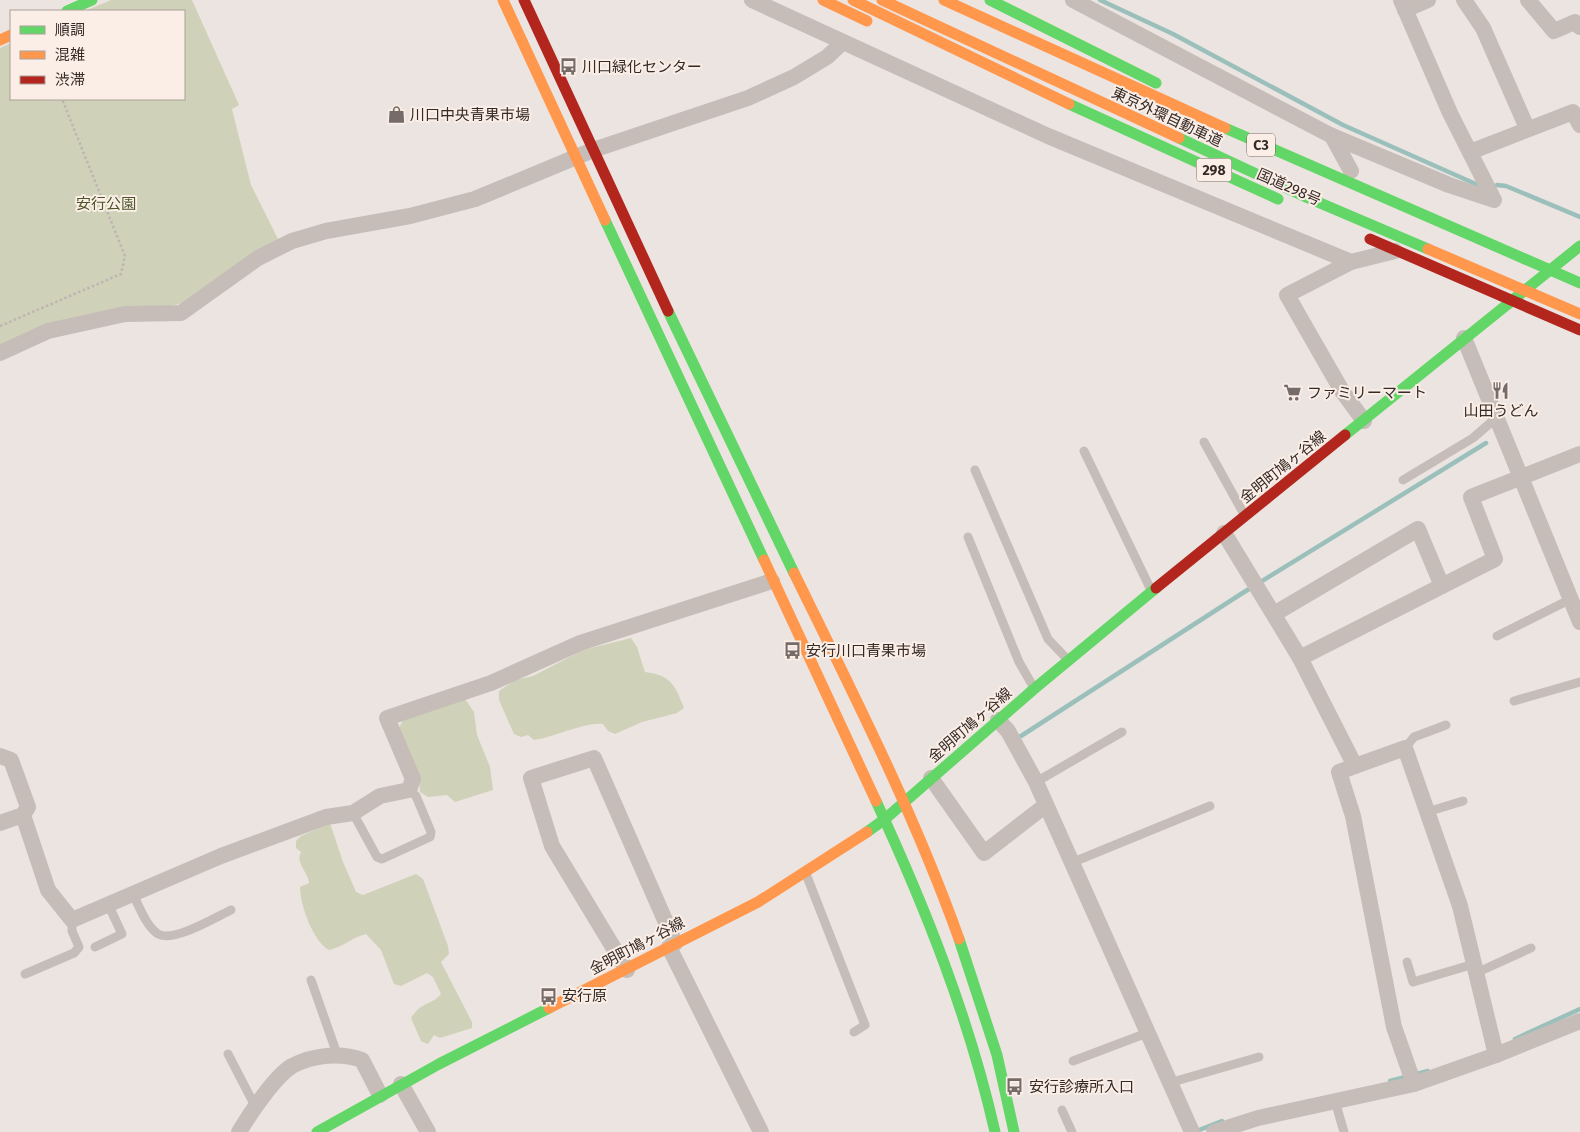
<svg xmlns="http://www.w3.org/2000/svg" width="1580" height="1132" font-family="'Fira Sans','Noto Sans JP',sans-serif">
<style>
.green{fill:#d0d1b9}
.lines{fill:none;stroke-linecap:round;stroke-linejoin:round}
.stream{stroke:#9bc0bb;stroke-width:4.5}
.path{stroke:#beb5b1;stroke-width:2.5;stroke-dasharray:2.5 2.5;stroke-linecap:butt}
.lane{stroke:#c6bdb8;stroke-width:9}
.street{stroke:#c6bdb8;stroke-width:16}
.fast{stroke:#63d668;stroke-width:11}
.slow{stroke:#ff974d;stroke-width:11}
.jam{stroke:#b3261e;stroke-width:11}
.fast-bridge{stroke:#63d668;stroke-width:11}
.slow-bridge{stroke:#ff974d;stroke-width:11}
.labels{text-anchor:middle;dominant-baseline:central;stroke-width:4;stroke-linejoin:round;paint-order:stroke}
.shield{fill:#faeee6;stroke:#716560;stroke-width:1}
.shield-label{font-size:14px;font-weight:bold;fill:#362a27}
.poi-label{font-size:15px;fill:#362a27;stroke:#faeee6;text-anchor:start}
.street-label{font-size:15px;fill:#362a27;stroke:#faeee6}
.park-label{font-size:15px;fill:#4c562a;stroke:#faeee6}
</style>
<rect width="100%" height="100%" fill="#ece4e0"/>
<!-- green -->
<g class="green">
<path d="M111 0H192L239 105 232 109 251 185 278 239 187 302 0 347V48L11 43V99H184V11H85Z"/>
<path d="M631 638 637 647 645 672C671 675 675 685 684 708L677 713 642 722 615 734 608 731 603 724C584 722 555 737 534 740L528 735 521 737 514 734 499 700V691L515 680 533 676 583 650Z"/>
<path d="M465 699 474 712 477 735 490 767 493 790 455 802 447 795 428 797 420 792 419 780 399 728 403 720C424 714 444 706 465 699Z"/>
<path d="M330 823 343 862 356 892 363 895 416 874 423 879 448 946 449 954 441 962 472 1022V1028L440 1038 434 1035 428 1044 421 1041 411 1018C423 1000 431 1006 441 994L433 977 427 973 401 986 394 984 381 950 366 934C353 937 343 947 329 950 313 941 300 905 300 887L309 883C308 871 295 864 301 852L296 848V841L301 836Z"/>
</g>
<g class="lines">
<!-- stream -->
<g class="stream">
<path d="M1100 0 1173 34 1343 125 1478 185"/>
<path d="M1497 185 1506 186 1580 217"/>
<path d="M1021 736 1241 594 1486 443"/>
<path d="M1515 1039 1580 1009"/>
<path d="M1390 1081 1428 1071"/>
<path d="M1194 1132 1222 1121"/>
</g>
<!-- path -->
<path class="path" d="M0 326 121 274 125 256 62 99"/>
<!-- lane -->
<g class="lane">
<path d="M1204 442 1245 516"/>
<path d="M1084 451 1151 590"/>
<path d="M975 470 1048 639 1069 661"/>
<path d="M1403 480 1473 438 1496 418"/>
<path d="M968 537 1019 662 1034 688"/>
<path d="M1497 636 1571 599"/>
<path d="M1514 701 1580 682"/>
<path d="M1405 748 1414 737 1446 725"/>
<path d="M1036 782 1122 732"/>
<path d="M1427 812 1463 801"/>
<path d="M353 813 377 857 382 859 430 837 431 832 416 796 409 790"/>
<path d="M1071 863 1210 806"/>
<path d="M806 874 865 1025 854 1032"/>
<path d="M133 894C139 906 146 926 158 934 173 943 216 917 231 910"/>
<path d="M95 947 122 934 108 904"/>
<path d="M1407 962 1413 982 1474 964"/>
<path d="M1476 973 1531 948"/>
<path d="M25 974 74 953 79 947 72 931V920"/>
<path d="M311 980 337 1054"/>
<path d="M228 1054 255 1106"/>
<path d="M1073 1061 1147 1033"/>
<path d="M1169 1083 1259 1057"/>
<path d="M1335 1101 1344 1132"/>
<path d="M1062 1110 1072 1132"/>
</g>
<!-- street -->
<g class="street">
<path d="M752 0 1048 136 1351 262 1395 251"/>
<path d="M1073 0 1332 136 1351 171"/>
<path d="M1464 0 1483 28 1527 128"/>
<path d="M1528 0 1554 31 1575 22 1580 27"/>
<path d="M1405 10 1428 0"/>
<path d="M1332 136 1449 185 1494 200 1450 113 1401 0"/>
<path d="M1470 152 1573 112 1580 125"/>
<path d="M1351 262 1287 295 1342 391 1364 421"/>
<path d="M1464 338 1580 622"/>
<path d="M0 353 48 331 125 314 181 313 258 258 292 241 326 231 410 216 475 199 593 150 748 98 794 77 827 57 842 43"/>
<path d="M1224 533 1300 658 1355 766 1405 748 1460 906 1496 1055"/>
<path d="M1274 614 1418 529 1442 586"/>
<path d="M1300 658 1495 559 1471 497 1580 454"/>
<path d="M998 720 1008 731 1036 782 1192 1132"/>
<path d="M0 756 11 760 28 807 23 815 0 823"/>
<path d="M1355 766 1339 772 1353 816 1394 1027 1414 1084"/>
<path d="M931 778 984 853 1046 805"/>
<path d="M23 815 48 890 72 920 221 856 326 817 353 813 380 796 409 790 413 779 387 718 491 683 580 643 772 581"/>
<path d="M669 947 761 1132"/>
<path d="M627 970 552 846 531 778 594 758 675 943"/>
<path d="M401 1084 428 1132"/>
<path d="M239 1132C249 1115 275 1076 292 1066 313 1055 340 1052 362 1060L380 1095"/>
<path d="M1214 1132 1258 1118 1414 1084 1496 1055 1580 1021"/>
</g>
<!-- fast -->
<g class="fast">
<path d="M990 0 1156 83"/>
<path d="M67 11 92 0"/>
<path d="M1069 104 1278 199"/>
<path d="M605 220 764 560"/>
<path d="M668 311 794 573"/>
<path d="M1345 435 1580 246"/>
<path d="M876 801C925 907 969 1017 995 1132"/>
<path d="M867 832 885 819 1034 689 1156 588"/>
<path d="M959 939 997 1055 1014 1132"/>
<path d="M317 1132 439 1064 549 1008"/>
</g>
<!-- slow -->
<g class="slow">
<path d="M503 0 605 220"/>
<path d="M823 0 867 21"/>
<path d="M853 0 1069 104"/>
<path d="M0 40 11 35"/>
<path d="M764 560 876 801"/>
<path d="M794 573C853 693 914 813 959 939"/>
<path d="M549 1008 758 902 867 832"/>
</g>
<!-- jam -->
<g class="jam">
<path d="M524 0 668 311"/>
<path d="M1370 239 1580 330"/>
<path d="M1156 588 1345 435"/>
</g>
<!-- fast-bridge -->
<g class="fast-bridge">
<path d="M1225 128 1580 283"/>
<path d="M1179 138 1306 197 1428 249"/>
</g>
<!-- slow-bridge -->
<g class="slow-bridge">
<path d="M882 0 1179 138"/>
<path d="M944 0 1225 128"/>
<path d="M1428 249 1580 314"/>
</g>
</g>
<!-- icons -->
<defs>
<symbol id="bus-bare" viewBox="-9 -9 18 18"><path d="M-5-6H5V4H4V6H2V4H-2V6H-4V4H-5ZM-3.5-4V0h7V-4ZM-3.5 1.2v1.5H-2V1.2ZM2 1.2v1.5H3.5V1.2Z" fill="#766b68" stroke="#faeee6" stroke-width="2.5" paint-order="stroke"/></symbol>
<symbol id="shop-bare" viewBox="-9 -9 18 18"><path d="M-5-2.5h2.3a2.7 3.5 0 0 1 5.4 0H5L5.5 6h-11ZM-1.5-2.5h3a1.5 2.3 0 0 0-3 0Z" fill="#766b68" stroke="#faeee6" stroke-width="2.5" paint-order="stroke"/></symbol>
<symbol id="restaurant-bare" viewBox="-9 -9 18 18"><path d="M-5-6h1v4h1v-4h1v4h1v-4h1v5L-1.5 .5V6h-2V.5L-5-1ZM5-6V6H3V1.5H1.5Q1.5-4 5-6Z" fill="#766b68" stroke="#faeee6" stroke-width="2.5" paint-order="stroke"/></symbol>
<symbol id="supermarket-bare" viewBox="-9 -9 18 18"><path d="M-6-5.5h2.5l.6 2H6L4.5 2H-2.5L-4.4-4H-6ZM-1.5 3.2a1.3 1.3 0 1 0 .1 0ZM3 3.2a1.3 1.3 0 1 0 .1 0Z" fill="#766b68" stroke="#faeee6" stroke-width="2.5" paint-order="stroke"/></symbol>
</defs>
<g fill-rule="evenodd">
<use href="#bus-bare" x="556" y="54" width="25" height="25"/>
<use href="#shop-bare" x="384" y="102" width="25" height="25"/>
<use href="#restaurant-bare" x="1488" y="378" width="25" height="25"/>
<use href="#supermarket-bare" x="1280" y="380" width="25" height="25"/>
<use href="#bus-bare" x="780" y="638" width="25" height="25"/>
<use href="#bus-bare" x="536" y="984" width="25" height="25"/>
<use href="#bus-bare" x="1002" y="1074" width="25" height="25"/>
</g>
<g class="labels">
<!-- shield labels -->
<g class="shield">
<rect x="1247" y="133.5" width="28" height="23" rx="4"/>
<rect x="1196.5" y="158.5" width="35" height="23" rx="4"/>
</g>
<g class="shield-label">
<text x="1261" y="145">C3</text>
<text x="1214" y="170">298</text>
</g>
<!-- poi labels -->
<g class="poi-label">
<text x="582" y="67">川口緑化センター</text>
<text x="410" y="115">川口中央青果市場</text>
<text x="1307" y="393">ファミリーマート</text>
<text x="1501" y="411" text-anchor="middle">山田うどん</text>
<text x="806" y="651">安行川口青果市場</text>
<text x="562" y="996">安行原</text>
<text x="1029" y="1087">安行診療所入口</text>
</g>
<!-- street labels -->
<g class="street-label">
<text transform="translate(1167 117) rotate(25)">東京外環自動車道</text>
<text transform="translate(1289 187) rotate(24)">国道298号</text>
<text transform="translate(1283 467) rotate(-39)">金明町鳩ヶ谷線</text>
<text transform="translate(970 725) rotate(-41)">金明町鳩ヶ谷線</text>
<text transform="translate(637 946) rotate(-28)">金明町鳩ヶ谷線</text>
</g>
<!-- park labels -->
<g class="park-label">
<text x="106" y="204">安行公園</text>
</g>
</g>
<!-- legend -->
<rect x="10" y="10" width="175" height="90" fill="#faeee6" stroke="#aca09a"/>
<rect x="20" y="26" width="25" height="8" fill="#63d668" stroke="#aca09a"/>
<text x="55" y="35" font-size="15" fill="#362a27">順調</text>
<rect x="20" y="51" width="25" height="8" fill="#ff974d" stroke="#aca09a"/>
<text x="55" y="60" font-size="15" fill="#362a27">混雑</text>
<rect x="20" y="76" width="25" height="8" fill="#b3261e" stroke="#aca09a"/>
<text x="55" y="85" font-size="15" fill="#362a27">渋滞</text>
</svg>
